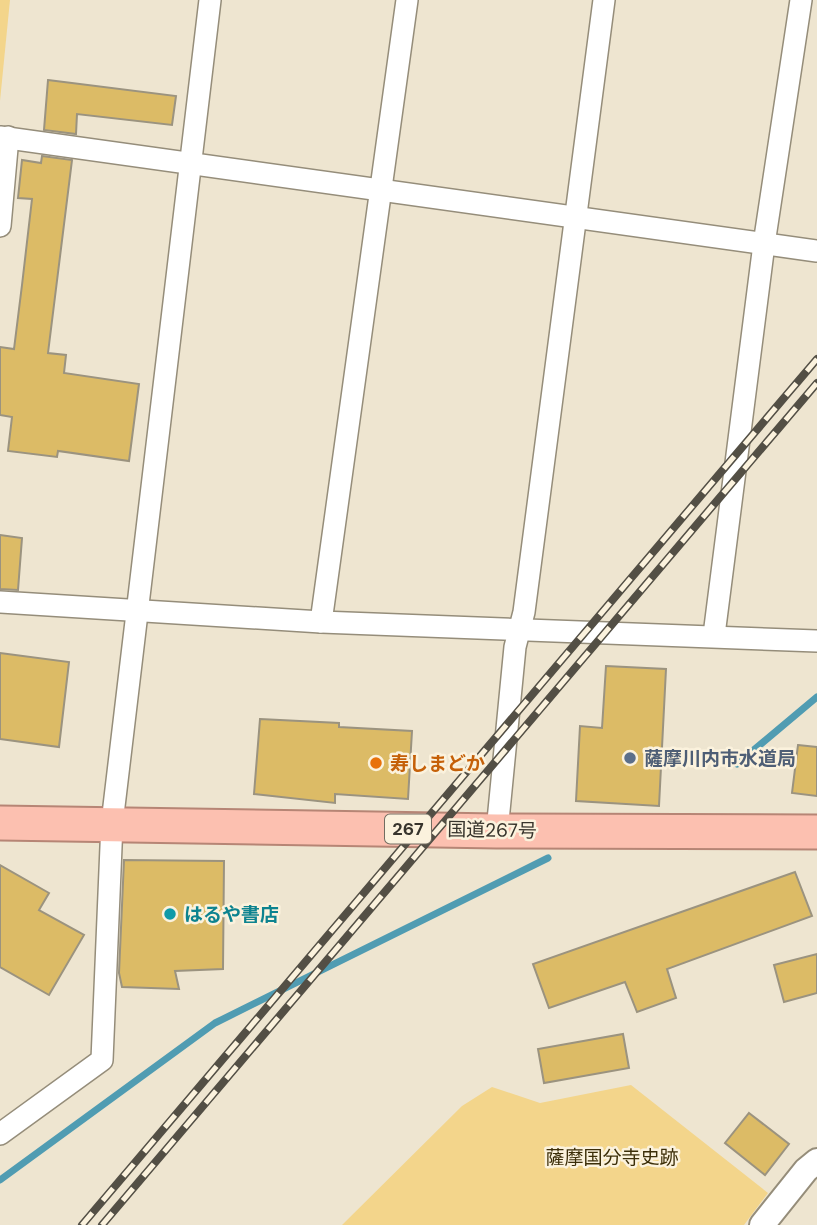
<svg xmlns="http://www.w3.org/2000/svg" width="817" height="1225" font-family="'DM Sans','Noto Sans JP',sans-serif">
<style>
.green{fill:#f3d58b}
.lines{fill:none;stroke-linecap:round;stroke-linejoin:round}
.stream{stroke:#509cb2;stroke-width:7}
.building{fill:#dcbb66;stroke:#9b937f;stroke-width:2}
.minor-casing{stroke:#958d7a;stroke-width:24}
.tertiary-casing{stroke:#958d7a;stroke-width:28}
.trunk-casing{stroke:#b68575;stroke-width:37}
.minor{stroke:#fff;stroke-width:21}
.tertiary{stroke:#fff;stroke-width:24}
.trunk{stroke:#fcc0b0;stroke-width:33}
.rail-casing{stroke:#534f45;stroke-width:8}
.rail{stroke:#fbf2dd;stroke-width:5;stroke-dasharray:16;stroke-linecap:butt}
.service-dot{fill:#5c6f8a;stroke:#fbf2dd;stroke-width:2.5}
.food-dot{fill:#e8710a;stroke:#fbf2dd;stroke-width:2.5}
.culture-dot{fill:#0f9aa8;stroke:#fbf2dd;stroke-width:2.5}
.labels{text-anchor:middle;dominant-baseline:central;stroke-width:5;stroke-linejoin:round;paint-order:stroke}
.shield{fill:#fbf2dd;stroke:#726d61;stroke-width:2}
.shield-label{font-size:18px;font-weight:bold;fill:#37342c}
.service-label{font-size:19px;font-weight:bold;fill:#4e5e75;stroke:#fbf2dd;text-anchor:start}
.food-label{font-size:19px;font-weight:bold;fill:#c56008;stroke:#fbf2dd;text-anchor:start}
.street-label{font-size:19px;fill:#37342c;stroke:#fbf2dd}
.culture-label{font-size:19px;font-weight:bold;fill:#0d838f;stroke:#fbf2dd;text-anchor:start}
.park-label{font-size:19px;fill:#3c2e08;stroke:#fbf2dd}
</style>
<rect width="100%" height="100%" fill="#eee5d0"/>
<!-- green -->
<g class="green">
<path d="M0 0H10L0 101Z"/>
<path d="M631 1085 768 1193 744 1225H342L462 1106 492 1087 540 1103Z"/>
</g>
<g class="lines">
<!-- stream -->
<g class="stream">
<path d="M737 764 817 697"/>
<path d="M0 1180 215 1023 548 858"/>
</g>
</g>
<!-- building -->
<g class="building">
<path d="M48 80 176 96 172 125 77 114 76 134 44 130Z"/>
<path d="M42 156 72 160 48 353 66 355 64 373 139 384 129 461 58 451 57 457 8 451 12 417 0 415V347L14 349 22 285 32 199 18 198 22 160 41 163Z"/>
<path d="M0 535 22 538 18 590 0 589Z"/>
<path d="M0 653 69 662 59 747 0 739Z"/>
<path d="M606 666 666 669 659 806 576 801 580 726 602 728Z"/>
<path d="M260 719 339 723V727L412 731 408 799 335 794V803L254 794Z"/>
<path d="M798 745 817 747V796L792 793Z"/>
<path d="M124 860 224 861 223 969 175 971 179 989 122 987 119 973Z"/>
<path d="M0 865 49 893 39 910 84 935 49 995 0 967Z"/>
<path d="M795 872 812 916 667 969 676 998 637 1012 625 982 549 1008 533 964Z"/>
<path d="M817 954V993L784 1002 774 965Z"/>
<path d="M623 1034 629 1068 544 1083 538 1049Z"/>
<path d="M749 1113 789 1144 765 1175 725 1143Z"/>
</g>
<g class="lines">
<defs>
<g id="minor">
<path d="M0 137 817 251"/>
<path d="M0 226 8 137"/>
<path d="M0 602 321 622 817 641"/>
<path d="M321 622 407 0"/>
<path d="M714 635 764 244 801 0"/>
<path d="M497 831 515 647 524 612 604 0"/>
<path d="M0 1134 102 1060 112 823 210 0"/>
</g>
<path id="tertiary" d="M762 1225 806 1170 817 1161"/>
<path id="trunk" d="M0 823 497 831 817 832"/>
</defs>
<!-- minor casing -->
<use href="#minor" class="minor-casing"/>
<!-- tertiary casing -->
<use href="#tertiary" class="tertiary-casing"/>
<!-- trunk casing -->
<use href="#trunk" class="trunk-casing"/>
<!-- minor -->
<use href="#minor" class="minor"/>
<!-- tertiary -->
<use href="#tertiary" class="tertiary"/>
<!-- trunk -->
<use href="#trunk" class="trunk"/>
<defs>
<g id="rail">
<path d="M82 1225 817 359"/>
<path d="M102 1225 817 383"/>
</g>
</defs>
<!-- rail casing -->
<use href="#rail" class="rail-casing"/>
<!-- rail -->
<use href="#rail" class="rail"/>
</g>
<!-- markers -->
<circle class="service-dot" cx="630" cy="758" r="7"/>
<circle class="food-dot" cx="376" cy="763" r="7"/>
<circle class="culture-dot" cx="170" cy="914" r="7"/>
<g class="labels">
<!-- shield labels -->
<rect class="shield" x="385" y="814.5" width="46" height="29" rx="5"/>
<g class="shield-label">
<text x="408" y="829">267</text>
</g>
<!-- service labels -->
<g class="service-label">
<text x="644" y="758">薩摩川内市水道局</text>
</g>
<!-- food labels -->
<g class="food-label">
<text x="390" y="763">寿しまどか</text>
</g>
<!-- street labels -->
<g class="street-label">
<text transform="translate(492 830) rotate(1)">国道267号</text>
</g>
<!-- culture labels -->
<g class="culture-label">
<text x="184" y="914">はるや書店</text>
</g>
<!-- park labels -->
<g class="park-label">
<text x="612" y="1157">薩摩国分寺史跡</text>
</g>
</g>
</svg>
